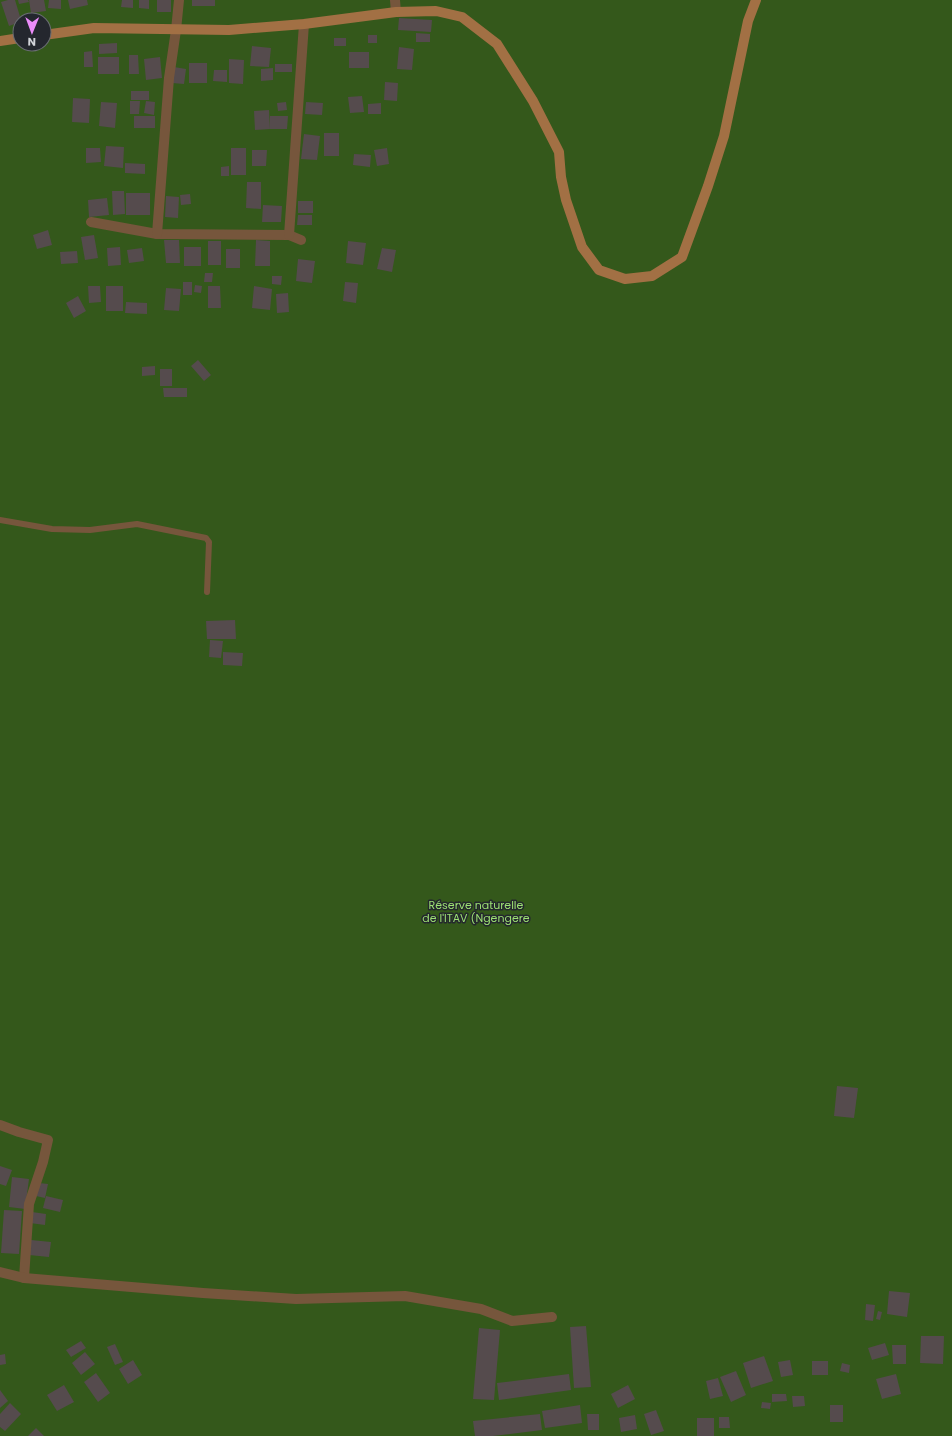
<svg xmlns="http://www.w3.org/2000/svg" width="952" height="1436" font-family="Poppins,sans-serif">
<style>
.green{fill:#34581b;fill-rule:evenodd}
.building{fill:#554b4d}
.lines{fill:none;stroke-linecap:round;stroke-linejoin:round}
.lane{stroke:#76563c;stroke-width:6}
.street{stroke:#76563c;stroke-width:10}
.secondary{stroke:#a27044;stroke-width:10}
.labels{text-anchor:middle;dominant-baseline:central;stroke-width:3;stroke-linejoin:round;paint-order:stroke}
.park-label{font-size:11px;fill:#9ce073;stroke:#24272e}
</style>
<rect width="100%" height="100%" fill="#24272e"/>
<!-- green -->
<path class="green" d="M0 0H952V1436H0ZM20 20H44V44H20Z"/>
<!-- building -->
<g class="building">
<path d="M8 0H15L21 20 20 22 9 26 1 2Z"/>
<path d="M18 0H28L29 2 19 4Z"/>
<path d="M29 0H44L46 11 31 13Z"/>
<path d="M49 0H61V9L48 8Z"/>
<path d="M68 0H87L88 5 70 9Z"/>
<path d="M122 0H133V8L121 7Z"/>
<path d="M139 0H149V9L139 8Z"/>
<rect x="157" y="0" width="14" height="12"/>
<rect x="192" y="0" width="23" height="6"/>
<path d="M399 18 432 20 431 32 398 30Z"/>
<path d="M416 33 430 34V42H416Z"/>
<rect x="368" y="35" width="9" height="8"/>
<rect x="334" y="38" width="12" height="8"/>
<path d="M117 43V53L99 54V44Z"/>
<path d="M252 46 271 48 269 67 250 66Z"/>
<path d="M399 47 414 49 412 70 397 69Z"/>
<path d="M92 51 93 67H84V52Z"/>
<rect x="349" y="52" width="20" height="16"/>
<path d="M129 55H138L139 74H129Z"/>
<rect x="98" y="57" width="21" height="17"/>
<path d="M160 57 162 78 146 80 144 59Z"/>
<path d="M229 59 244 60 243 84 229 83Z"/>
<rect x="189" y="63" width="18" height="20"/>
<rect x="275" y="64" width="17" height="8"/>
<path d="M174 67 186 69 184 84 172 83Z"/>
<path d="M273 68V80L261 81V69Z"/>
<path d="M214 70H227V82L213 81Z"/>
<path d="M385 82 398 83 397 101 384 100Z"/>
<rect x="131" y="91" width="18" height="9"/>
<path d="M362 96 364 112 350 113 348 97Z"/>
<path d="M73 98 90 99 89 123 72 122Z"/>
<path d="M130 101H140L139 114H130Z"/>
<path d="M146 101 155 102 154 115 144 113Z"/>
<path d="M101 102 117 103 115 128 99 126Z"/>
<path d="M286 102 287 110 278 111 277 103Z"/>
<path d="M306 102 323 103 322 115 305 114Z"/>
<path d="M381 103V114H368V104Z"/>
<path d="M269 110 270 129 255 130 254 111Z"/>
<rect x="134" y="116" width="21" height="12"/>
<path d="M270 116H288L287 129H270Z"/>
<rect x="324" y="133" width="15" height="23"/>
<path d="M304 134 320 136 317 160 301 159Z"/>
<path d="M106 146 124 147 123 168 104 166Z"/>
<path d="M86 148H100L101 162 86 163Z"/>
<rect x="231" y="148" width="15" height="27"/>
<path d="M387 148 389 164 377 166 374 150Z"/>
<path d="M252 150H267L266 166H252Z"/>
<path d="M354 154 371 155 370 167 353 165Z"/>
<path d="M125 163 145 164V174L125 173Z"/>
<path d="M229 166V176H221V167Z"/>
<path d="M247 182H261V209L246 208Z"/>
<path d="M112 191H124L125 214 113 215Z"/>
<rect x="126" y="193" width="24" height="22"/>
<path d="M190 194 191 204 181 205 180 195Z"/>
<path d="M166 196 179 197 178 218 165 217Z"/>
<path d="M107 198 109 215 89 217 88 200Z"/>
<rect x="298" y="201" width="15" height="12"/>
<path d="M263 205 282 206 281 222H262Z"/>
<path d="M298 215H312V225H297Z"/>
<path d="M48 230 52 245 37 249 33 235Z"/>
<path d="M94 235 98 258 85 260 81 237Z"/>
<path d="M164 240H179L180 263H166Z"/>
<path d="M256 240 270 241V266H255Z"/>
<rect x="208" y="241" width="13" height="24"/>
<path d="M348 241 366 243 363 265 346 263Z"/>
<path d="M120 247 121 265 108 266 107 248Z"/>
<rect x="184" y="247" width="17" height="19"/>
<path d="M142 248 144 261 129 263 127 250Z"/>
<path d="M382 248 396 250 392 272 377 269Z"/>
<rect x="226" y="249" width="14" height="19"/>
<path d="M77 251 78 263 61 264 60 252Z"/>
<path d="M298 259 315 261 312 283 296 281Z"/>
<path d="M205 273H213L212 282H204Z"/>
<path d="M272 276H282L281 285 272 284Z"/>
<rect x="183" y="282" width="9" height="13"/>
<path d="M345 282 358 283 356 303 343 301Z"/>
<path d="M195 285 202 286 201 293 194 292Z"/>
<path d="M88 286H100L101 302 89 303Z"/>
<rect x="106" y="286" width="17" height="25"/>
<path d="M208 286H220L221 308H208Z"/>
<path d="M254 286 272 289 270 310 252 308Z"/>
<path d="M166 288 181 289 179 311 164 310Z"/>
<path d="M288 293 289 312 277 313 276 294Z"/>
<path d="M78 296 86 311 74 318 66 303Z"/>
<path d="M126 302 147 303V314L125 313Z"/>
<path d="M198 360 211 375 204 381 191 366Z"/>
<path d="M155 366V375L142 376V367Z"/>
<rect x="160" y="369" width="12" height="17"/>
<path d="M163 388H187V397H164Z"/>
<path d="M235 620 236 639H207L206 621Z"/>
<path d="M210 640 223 641 221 658 209 657Z"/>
<path d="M223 652 243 653 242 666 223 665Z"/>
<path d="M837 1086 858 1088 854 1118 834 1116Z"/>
<path d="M0 1166 12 1170 6 1186 0 1184Z"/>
<path d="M12 1177 29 1179 25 1209 9 1207Z"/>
<path d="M39 1183 48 1184 45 1198 36 1196Z"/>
<path d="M46 1196 63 1200 60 1212 43 1208Z"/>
<path d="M4 1210 22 1211 19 1254 1 1253Z"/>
<path d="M32 1212 46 1214 45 1225 30 1223Z"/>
<path d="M31 1240 51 1242 49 1257 29 1255Z"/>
<path d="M889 1291 910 1293 907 1317 887 1314Z"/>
<path d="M866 1304 875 1305 873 1321 865 1320Z"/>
<path d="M878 1311 882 1312 880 1320 876 1319Z"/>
<path d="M586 1326 591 1387 574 1388 570 1327Z"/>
<path d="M479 1328 500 1330 494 1400 473 1399Z"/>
<path d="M921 1336H944L943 1364 920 1363Z"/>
<path d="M81 1341 86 1348 71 1357 66 1350Z"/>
<path d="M885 1343 889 1355 872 1360 868 1348Z"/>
<path d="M115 1344 123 1362 115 1365 107 1347Z"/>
<path d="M892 1345H906V1364H893Z"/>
<path d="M85 1352 95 1364 81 1375 72 1363Z"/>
<path d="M5 1354 6 1364 0 1365V1355Z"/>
<path d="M764 1356 773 1381 751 1388 743 1363Z"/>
<path d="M133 1360 142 1375 128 1384 119 1369Z"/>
<path d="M790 1360 793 1375 781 1377 778 1362Z"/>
<rect x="812" y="1361" width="16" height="14"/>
<path d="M842 1363 850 1365 849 1373 840 1371Z"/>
<path d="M736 1371 746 1395 731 1402 720 1377Z"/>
<path d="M96 1373 110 1393 98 1402 84 1382Z"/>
<path d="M569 1374 571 1390 499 1400 497 1383Z"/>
<path d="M896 1374 901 1394 882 1399 876 1379Z"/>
<path d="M718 1378 723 1396 710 1399 706 1381Z"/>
<path d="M64 1385 74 1402 57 1411 47 1395Z"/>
<path d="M628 1385 635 1399 618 1408 611 1394Z"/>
<path d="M0 1390 8 1401 0 1408Z"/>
<path d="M772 1394H786L787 1401 772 1402Z"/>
<path d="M792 1396H804L805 1406 793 1407Z"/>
<path d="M762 1402 771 1403 770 1409 761 1408Z"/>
<path d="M10 1403 21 1414 5 1431 0 1427V1414Z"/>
<path d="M580 1405 582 1423 545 1428 542 1411Z"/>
<rect x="830" y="1405" width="13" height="17"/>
<path d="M656 1410 664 1431 651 1435 644 1414Z"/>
<path d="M540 1414 542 1430 493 1436H475L473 1421Z"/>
<path d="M587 1414H599V1430H588Z"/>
<path d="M635 1415 637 1429 621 1432 619 1418Z"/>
<path d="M719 1417H729L730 1428H719Z"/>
<rect x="697" y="1418" width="17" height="18"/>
<path d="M36 1428 44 1436H28Z"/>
</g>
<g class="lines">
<!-- lane -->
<path class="lane" d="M0 520 52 529 90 530 137 524 206 538 209 542 207 592"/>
<!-- street -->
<g class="street">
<path d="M395 0 396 12"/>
<path d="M91 222 157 234 289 235 301 240"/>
<path d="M157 234 169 78 176 30 179 0"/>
<path d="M289 235 304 24"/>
<path d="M0 1125 19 1132 48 1140 43 1162 29 1204 24 1278"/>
<path d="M0 1272 24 1278 203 1293 296 1299 405 1296 481 1309 512 1321 552 1317"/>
</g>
<!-- secondary -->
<g class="secondary">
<path d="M44 35 94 28 229 30 304 24 396 12 436 11 462 17 497 44 533 101 559 152 561 177 566 200 582 247 599 270 625 279 652 276 682 257 708 186 724 136 748 21 756 0"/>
<path d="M0 41 20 38"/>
</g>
</g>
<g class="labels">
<!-- park labels -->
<g class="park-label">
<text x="476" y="905">Réserve naturelle<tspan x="476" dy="13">de l'ITAV (Ngengere</tspan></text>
</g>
</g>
<!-- north arrow -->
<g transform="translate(32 32) rotate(181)"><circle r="19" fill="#24272e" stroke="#6a6d73"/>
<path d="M0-3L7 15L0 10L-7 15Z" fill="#ec8cfa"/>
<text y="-6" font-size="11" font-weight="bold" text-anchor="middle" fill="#d3d5da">N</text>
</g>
</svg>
